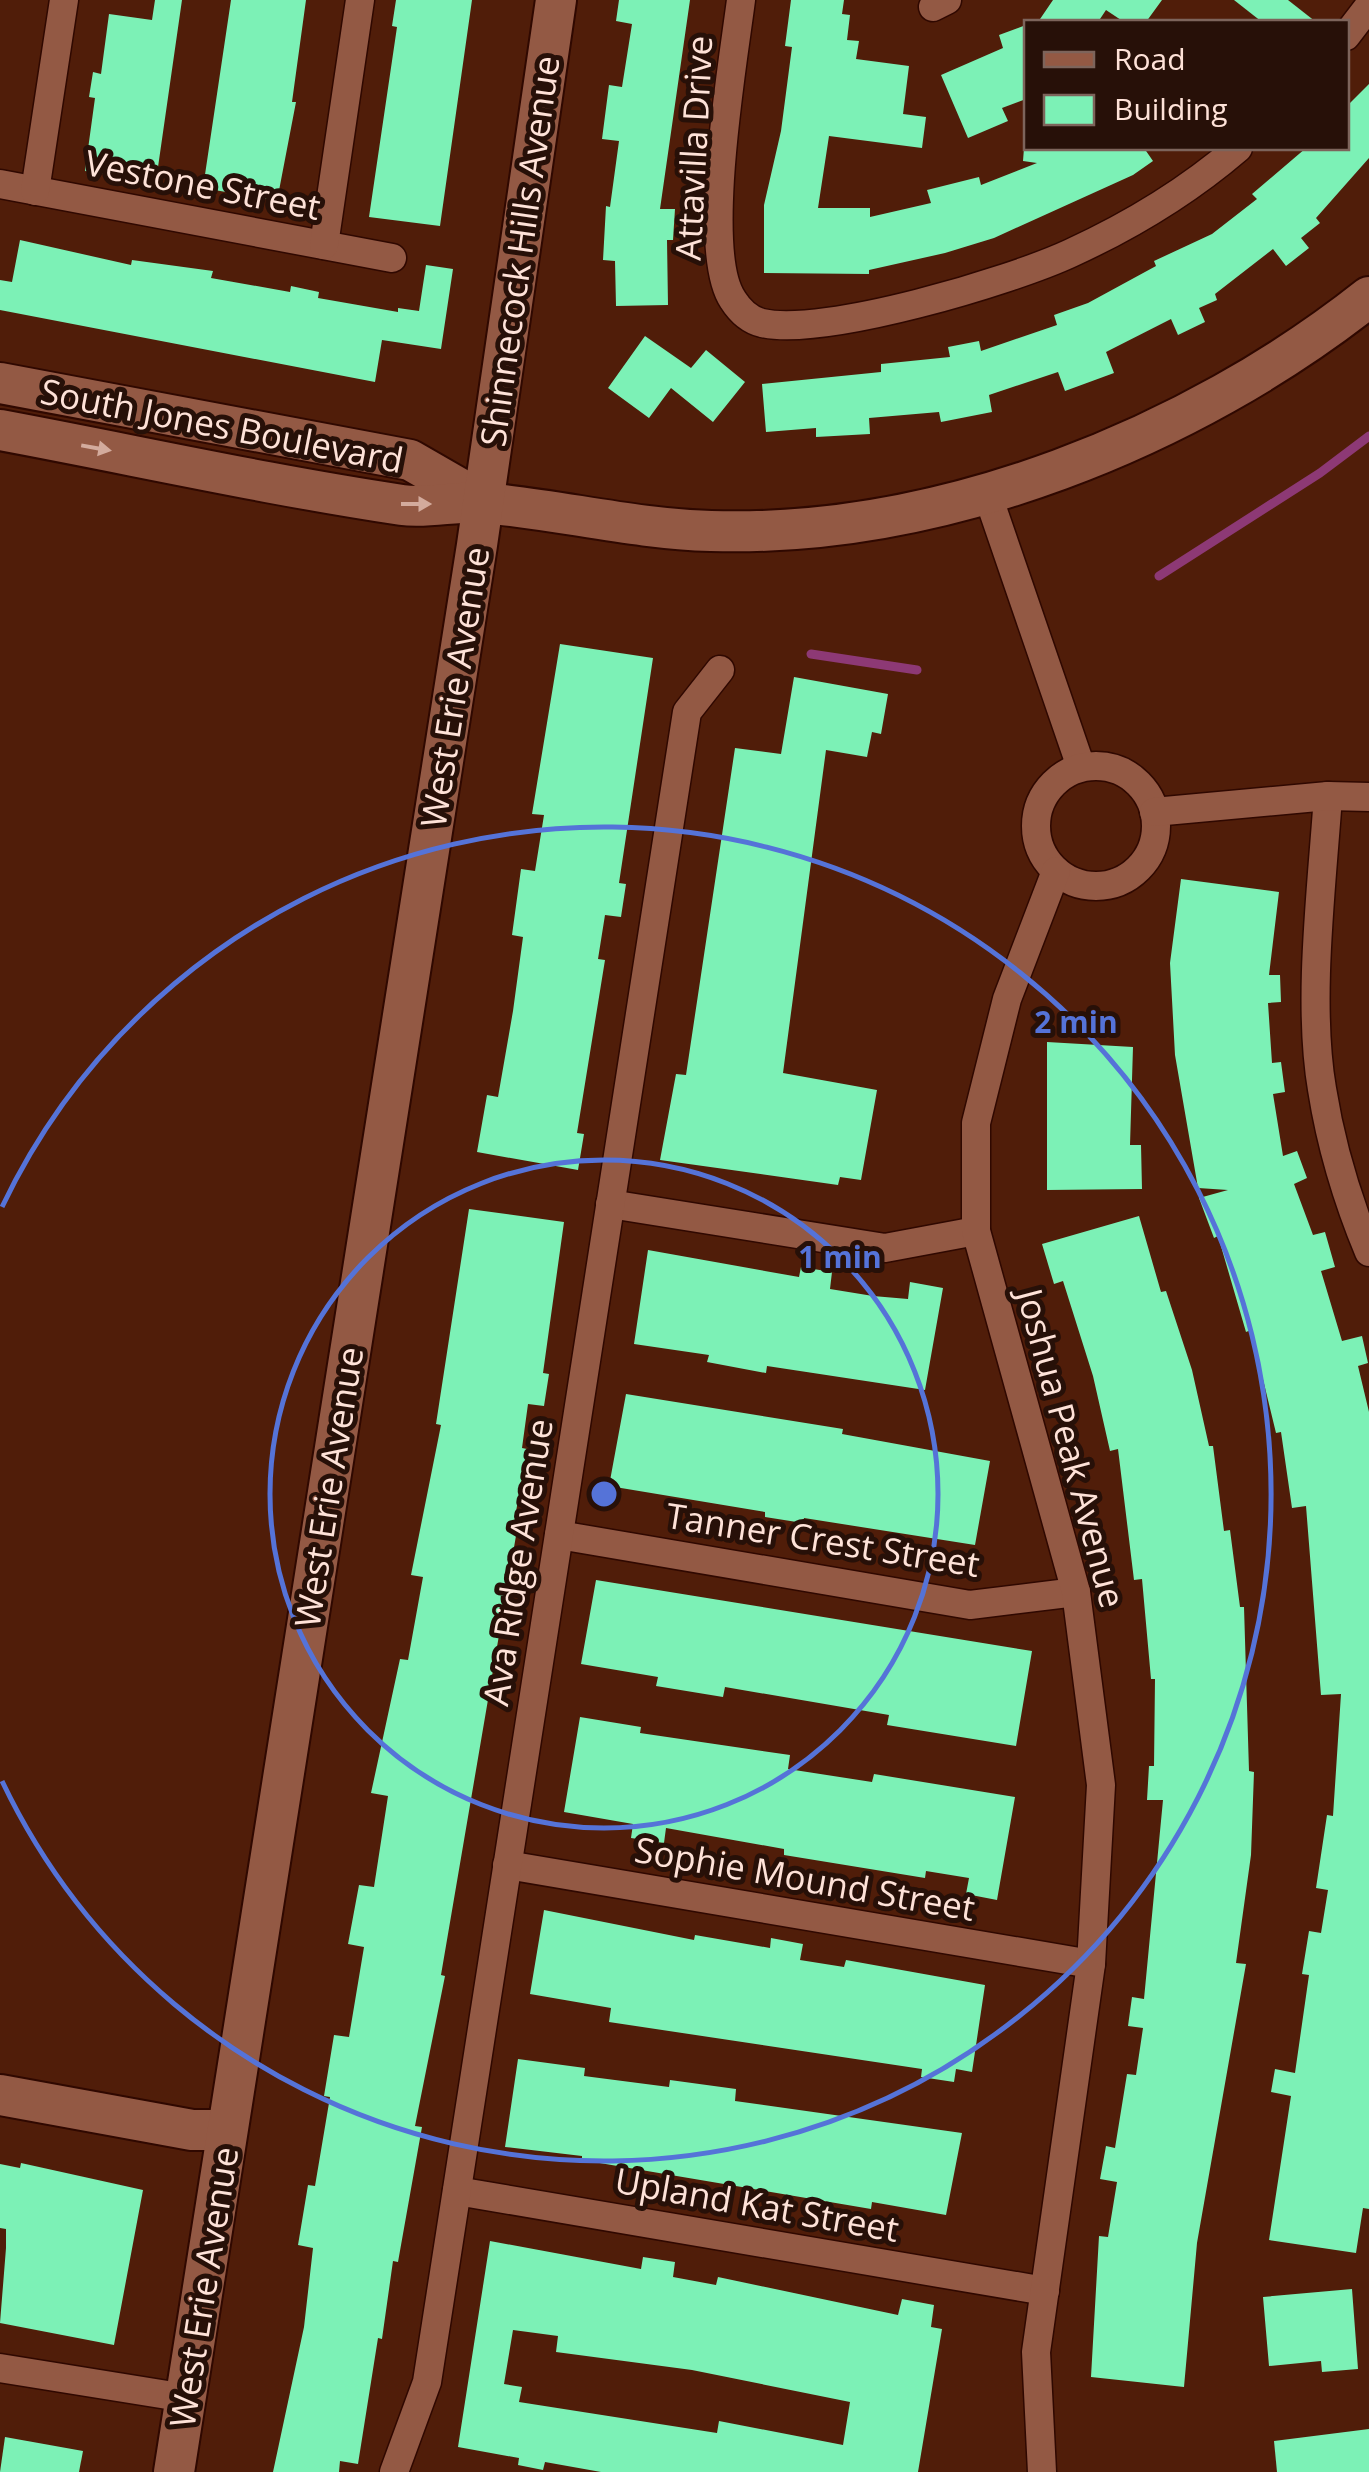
<svg xmlns="http://www.w3.org/2000/svg" width="1369" height="2472" font-family="'Open Sans',sans-serif">
<style>
.lines{fill:none;stroke-linecap:round;stroke-linejoin:round}
.stream{stroke:#8d3975;stroke-width:9}
.building{fill:#7cf1b6;fill-rule:evenodd}
.street-casing{stroke:#2f0800;stroke-width:31}
.secondary-casing{stroke:#2f0800;stroke-width:44}
.street{stroke:#935944;stroke-width:28}
.secondary{stroke:#935944;stroke-width:40}
.oneway{fill:#d3ab9d}
.ring{fill:none;stroke:#5573d8;stroke-width:5}
.labels{text-anchor:middle;dominant-baseline:central;stroke-width:10;stroke-linejoin:round;paint-order:stroke}
.street-label{font-size:35px;fill:#fee2d8;stroke:#271008}
.centre{fill:#5573d8;stroke:#271008;stroke-width:5}
.ring-label{font-size:30px;text-anchor:middle;font-weight:bold;fill:#5573d8;stroke:#271008;stroke-width:10;stroke-linejoin:round;paint-order:stroke}
</style>
<rect width="100%" height="100%" fill="#501d09"/>
<g class="lines">
<!-- stream -->
<g class="stream">
<path d="M1159 576 1320 473 1369 436"/>
<path d="M811 654 917 670"/>
</g>
</g>
<!-- building -->
<g class="building">
<path d="M155 0H182L156 181 85 171 95 98 89 97 93 72 101 74 109 14 152 20Z"/>
<path d="M231 0H306L292 102H296L277 201 203 188Z"/>
<path d="M396 0H472L440 226 369 217 397 27 392 26Z"/>
<path d="M619 0H690L660 209H675L673 240H667L668 305 616 306 615 261 603 260 606 206 610 207 619 141 602 139 609 85 622 87 632 24 616 21Z"/>
<path d="M791 0H844L842 14 850 15 847 40 859 41 856 59 909 66 903 114 926 117 922 148 829 136 818 208H870V217L931 203 927 190 979 177 981 185 1037 163 1023 161 1024 148H1144L1153 161 1133 175 994 238 945 253 869 270V274L764 273V205L781 131 792 47 785 46Z"/>
<path d="M1053 0H1162L1146 22H1124L1106 10 1098 22H1038Z"/>
<path d="M1234 0H1288L1316 22H1262Z"/>
<path d="M1026 25V99L1002 108 1008 121 968 138 941 75 1003 48 999 35Z"/>
<path d="M1369 84V158L1316 218 1320 223 1301 238 1309 248 1286 266 1273 249 1215 294 1217 300 1199 308 1205 322 1178 335 1171 319 1106 352 1114 373 1065 391 1058 372 989 395 992 412 941 422 939 412 869 418 870 434 816 437V428L766 432 762 384 881 372V364L950 357 948 347 979 341 981 351 1057 325 1054 315 1088 303 1156 266 1154 261 1212 234 1257 199 1252 194 1306 148H1346V107Z"/>
<path d="M20 240 131 265 132 260 213 271 211 278 290 292 291 286 319 292 318 298 398 312V308L419 311 426 265 453 269 441 349 382 340 375 382 0 310V280L12 282Z"/>
<path d="M645 336 691 368 706 350 745 382 713 422 671 388 649 418 608 388Z"/>
<path d="M560 644 653 658 619 883 626 884 621 917 605 915 598 959 605 960 577 1133 584 1134 578 1170 477 1152 487 1095 498 1097 513 1011 523 937 512 935 521 869 535 871 544 815 532 814Z"/>
<path d="M794 677 888 694 881 734 872 732 867 757 826 750 783 1073 877 1090 861 1180 840 1177 838 1185 660 1160 676 1074 686 1075 735 748 781 754Z"/>
<path d="M1181 879 1279 892 1269 975H1280L1281 1002 1268 1003 1272 1063 1281 1062 1285 1092 1273 1094 1283 1156 1297 1151 1307 1178 1294 1184 1313 1235 1325 1232 1335 1267 1321 1271 1342 1341 1362 1336 1368 1363 1358 1366 1369 1412V2209L1363 2208 1356 2253 1269 2240 1291 2096 1271 2092 1275 2069 1295 2073 1309 1975 1302 1974 1309 1931 1321 1933 1328 1890 1316 1888 1327 1815 1333 1816 1341 1694 1321 1695 1306 1506 1292 1508 1281 1432 1276 1433 1251 1330 1246 1332 1218 1236 1214 1238 1199 1198 1228 1190 1198 1188 1175 1055 1170 963Z"/>
<path d="M1047 1042 1133 1047 1130 1145H1141L1142 1189 1047 1190Z"/>
<path d="M469 1209 564 1222 543 1373 549 1374 544 1406 528 1404 522 1448 527 1449 514 1523 518 1524 441 1975 445 1976 415 2126 422 2127 398 2262 393 2261 382 2339 378 2338 358 2464 340 2461 339 2472H273L304 2327 313 2248 298 2245 308 2185 315 2186 330 2097 324 2096 334 2035 349 2037 364 1947 348 1944 359 1885 374 1887 388 1796 371 1793 400 1659 408 1660 423 1577 411 1575 441 1425 436 1424Z"/>
<path d="M1139 1216 1161 1292 1166 1291 1192 1370 1209 1446H1213L1224 1531 1230 1530 1240 1607H1244L1249 1771 1254 1772 1251 1855 1236 1963 1246 1964 1197 2243 1184 2387 1091 2377 1099 2236 1108 2237 1117 2182 1100 2179 1106 2146 1115 2148 1127 2074 1136 2075 1143 2028 1128 2026 1132 1997 1144 1999 1163 1800H1147L1149 1766H1154L1155 1679H1151L1142 1579 1134 1580 1118 1449 1110 1451 1093 1376 1063 1281 1054 1284 1042 1244Z"/>
<path d="M648 1250 799 1277 801 1267 832 1272 830 1289 873 1296 908 1299 910 1282 943 1288 925 1390 767 1366 766 1373 707 1362 709 1355 634 1344Z"/>
<path d="M626 1394 843 1429 842 1434 990 1461 975 1545 804 1518 803 1523 765 1517V1512L609 1486Z"/>
<path d="M596 1580 1032 1651 1016 1746 887 1725 889 1715 725 1687 723 1697 656 1686 658 1677 581 1664Z"/>
<path d="M580 1717 641 1727 640 1733 790 1755 788 1769 872 1782 874 1774 1015 1797 997 1900 966 1894 969 1878 926 1871 925 1878 784 1855V1849L666 1828 664 1843 631 1838 633 1824 564 1812Z"/>
<path d="M544 1910 694 1940 695 1935 770 1948 771 1938 803 1944 800 1960 844 1967 846 1960 985 1985 972 2072 956 2069 954 2082 921 2077 922 2069 609 2022 611 2008 530 1994Z"/>
<path d="M518 2059 585 2068 584 2076 669 2087 670 2080 736 2089 735 2101 962 2133 946 2215 872 2202 871 2209 582 2160V2156L505 2147Z"/>
<path d="M21 2163 143 2190 114 2345 0 2323 6 2248V2229L0 2228V2164L20 2168Z"/>
<path d="M490 2241 641 2269 643 2257 675 2262 673 2277 716 2285 718 2277 898 2315 902 2299 934 2305 931 2327 942 2329 918 2472H601L545 2462 543 2470 518 2465 519 2458 458 2447ZM513 2330 558 2336 556 2352 692 2370 850 2402 843 2445 719 2421 717 2433 519 2402 522 2387 504 2384Z"/>
<path d="M1352 2289 1358 2369 1322 2372 1321 2361 1269 2366 1263 2297Z"/>
<path d="M1369 2429V2472H1277L1274 2441Z"/>
<path d="M5 2437 83 2451 79 2472H0Z"/>
</g>
<g class="lines">
<defs>
<g id="street">
<path d="M741 0C733 63 700 252 733 300 740 311 750 320 762 323 824 337 1011 281 1071 253 1130 226 1189 190 1238 148"/>
<path d="M933 7 947 0"/>
<path d="M1346 36 1369 6"/>
<path d="M0 184 392 258"/>
<path d="M35 191 64 0"/>
<path d="M324 245 360 0"/>
<path d="M987 493 1081 767"/>
<circle cx="1096" cy="826" r="60"/>
<path d="M1328 796C1322 885 1307 1002 1322 1089 1331 1146 1347 1199 1369 1252"/>
<path d="M1154 812 1328 796 1369 797"/>
<path d="M610 1204 885 1248 976 1231"/>
<path d="M559 1535 970 1605 1076 1592"/>
<path d="M507 1865 1091 1964"/>
<path d="M457 2191 1045 2291"/>
<path d="M0 2368 186 2398"/>
<path d="M394 2472 427 2382 687 712 720 670"/>
<path d="M1042 2472 1036 2352 1091 1964 1101 1785 1076 1592 976 1231V1123L1007 999 1056 871"/>
</g>
<g id="secondary">
<path d="M0 383 410 460 483 502"/>
<path d="M0 430C134 455 268 485 402 505 429 509 458 500 485 503 561 510 635 529 711 531 942 538 1191 438 1369 297"/>
<path d="M0 2095 192 2130H227"/>
<path d="M174 2472 477 545 556 0"/>
</g>
</defs>
<!-- street casing -->
<use href="#street" class="street-casing"/>
<!-- secondary casing -->
<use href="#secondary" class="secondary-casing"/>
<!-- street -->
<use href="#street" class="street"/>
<!-- secondary -->
<use href="#secondary" class="secondary"/>
</g>
<!-- one-way arrows -->
<defs><path id="oneway-solid" d="M-6-.8H1V-3.2L6.5 0L1 3.2V.8H-6Z" transform="scale(2.5)"/></defs>
<g class="oneway">
<use href="#oneway-solid" transform="translate(96 448) rotate(10)"/>
<use href="#oneway-solid" transform="translate(416 504)"/>
</g>
<!-- distance rings -->
<g class="ring">
<circle cx="604" cy="1494" r="334"/>
<path d="M2 1207A667 667 0 1 1 2 1781"/>
</g>
<g class="labels">
<!-- street labels -->
<g class="street-label">
<text transform="translate(693 148) rotate(-87)">Attavilla Drive</text>
<text transform="translate(203 184) rotate(11)">Vestone Street</text>
<text transform="translate(519 251) rotate(-82)">Shinnecock Hills Avenue</text>
<text transform="translate(222 425) rotate(11)">South Jones Boulevard</text>
<text transform="translate(454 687) rotate(-81)">West Erie Avenue</text>
<text transform="translate(1072 1448) rotate(75)">Joshua Peak Avenue</text>
<text transform="translate(328 1487) rotate(-81)">West Erie Avenue</text>
<text transform="translate(823 1539) rotate(9)">Tanner Crest Street</text>
<text transform="translate(517 1562) rotate(-81)">Ava Ridge Avenue</text>
<text transform="translate(805 1878) rotate(10)">Sophie Mound Street</text>
<text transform="translate(757 2204) rotate(10)">Upland Kat Street</text>
<text transform="translate(203 2287) rotate(-81)">West Erie Avenue</text>
</g>
</g>
<circle cx="604" cy="1494" r="15" class="centre"/>
<g class="ring-label">
<text x="1076" y="1033">2 min</text>
<text x="840" y="1268">1 min</text>
</g>
<!-- legend -->
<rect x="1024" y="20" width="325" height="130" fill="#271008" stroke="#7d645b" stroke-width="2.5"/>
<rect x="1044" y="52" width="50" height="15" fill="#935944" stroke="#7d645b" stroke-width="2.5"/>
<text x="1114" y="70" font-size="30" fill="#fee2d8">Road</text>
<rect x="1044" y="95" width="50" height="30" fill="#7cf1b6" stroke="#7d645b" stroke-width="2.5"/>
<text x="1114" y="120" font-size="30" fill="#fee2d8">Building</text>
</svg>
